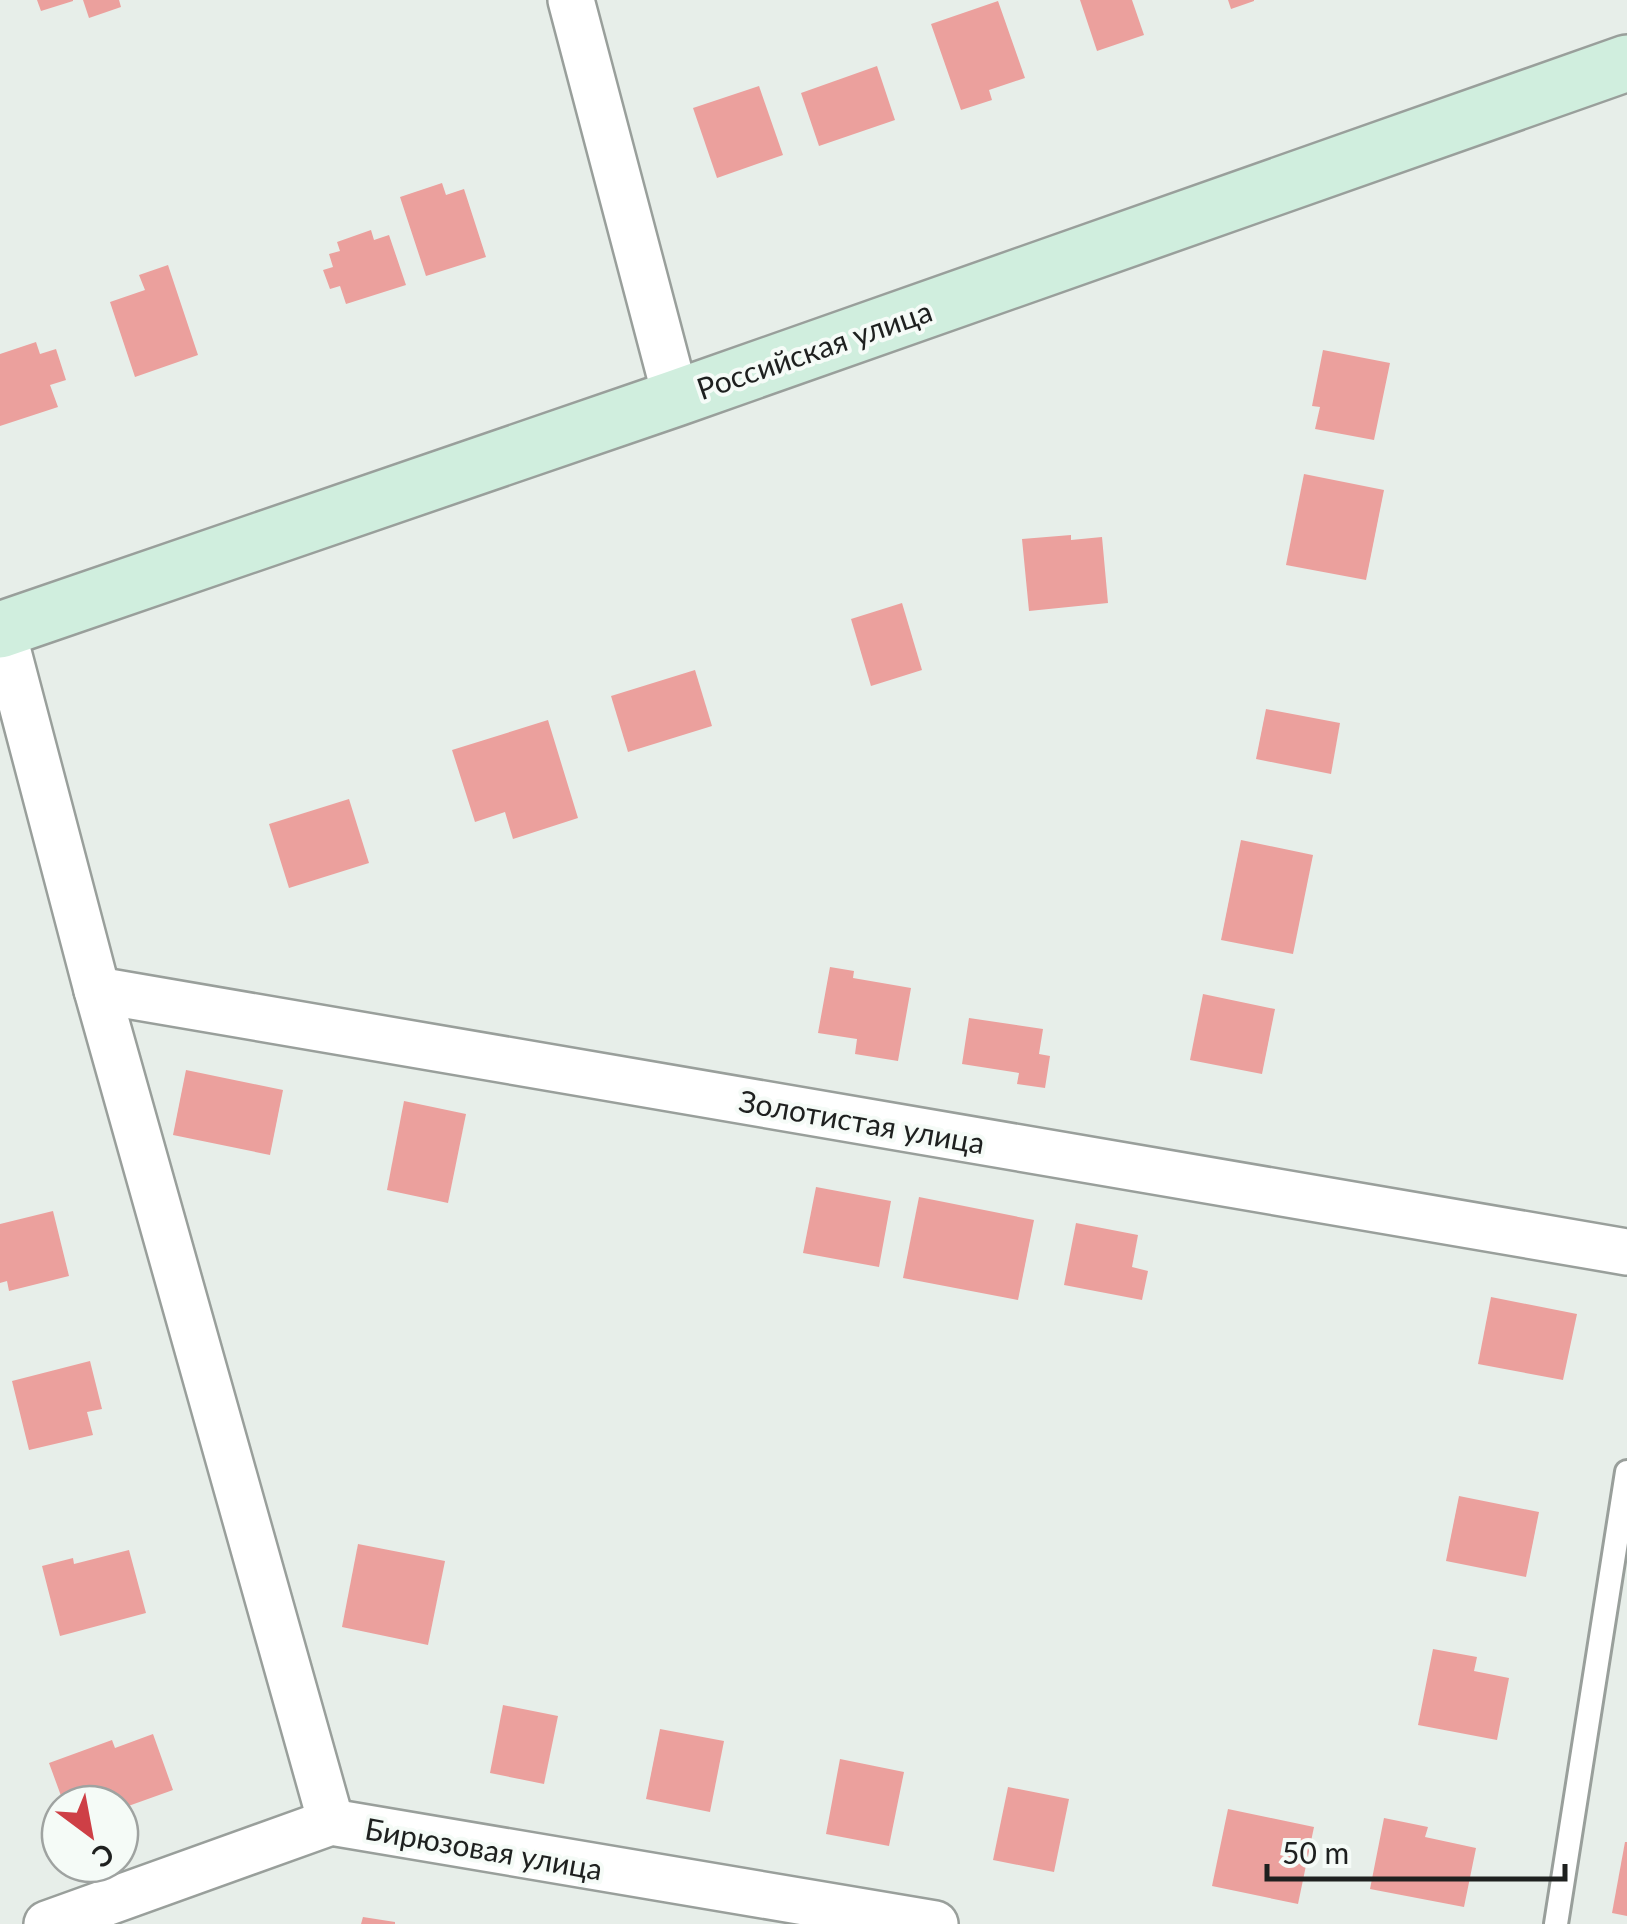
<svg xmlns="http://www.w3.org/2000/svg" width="1627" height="1924" font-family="Lato,sans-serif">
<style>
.building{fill:#eba09d}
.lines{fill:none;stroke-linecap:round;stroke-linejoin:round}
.service-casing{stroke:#999f9b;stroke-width:28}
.minor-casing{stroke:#999f9b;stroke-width:50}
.secondary-casing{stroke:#999f9b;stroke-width:60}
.service{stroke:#fff;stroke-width:22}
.minor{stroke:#fff;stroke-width:45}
.secondary{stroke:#d0eede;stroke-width:55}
.labels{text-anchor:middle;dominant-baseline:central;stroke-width:8;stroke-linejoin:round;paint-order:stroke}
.street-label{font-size:30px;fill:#1e201f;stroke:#f5fbf7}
</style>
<rect width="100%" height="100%" fill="#e7eee9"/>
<!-- building -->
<g class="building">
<path d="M37 0H73V1L41 11Z"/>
<path d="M83 0H119L121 7 89 18Z"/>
<path d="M1080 0H1132L1144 35 1097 51Z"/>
<path d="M1228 0H1254V1L1231 9Z"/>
<path d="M998 1 1025 78 989 90 992 100 961 110 931 24Z"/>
<path d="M877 66 895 120 819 146 801 93Z"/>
<path d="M759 86 783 155 717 178 693 108Z"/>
<path d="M442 183 446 195 464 189 486 257 426 276 400 197Z"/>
<path d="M371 230 374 240 389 235 406 285 346 304 340 286 330 289 323 270 333 267 329 254 340 251 337 242Z"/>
<path d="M168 265 198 355 135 377 110 302 145 290 139 275Z"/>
<path d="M36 342 40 354 56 349 66 380 50 385 58 407 0 426V354Z"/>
<path d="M1323 350 1390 363 1374 440 1315 429 1320 407 1312 406Z"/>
<path d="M1304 474 1384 490 1366 580 1286 565Z"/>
<path d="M1071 535V540L1102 537 1108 603 1029 611 1022 539Z"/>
<path d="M902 603 922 670 871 686 851 619Z"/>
<path d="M695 670 712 726 628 752 611 696Z"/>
<path d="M1266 709 1340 723 1331 774 1256 759Z"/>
<path d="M548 720 578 818 513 839 505 812 475 822 452 750Z"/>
<path d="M349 799 369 863 289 888 269 824Z"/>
<path d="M1241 840 1313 855 1293 954 1221 940Z"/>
<path d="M830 967 854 971 853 978 911 988 898 1061 855 1054 857 1039 818 1033Z"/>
<path d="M1203 994 1275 1009 1262 1074 1190 1060Z"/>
<path d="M969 1018 1043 1029 1039 1054 1050 1056 1045 1088 1017 1084 1019 1073 962 1064Z"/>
<path d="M186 1070 283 1090 270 1155 173 1135Z"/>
<path d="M404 1101 466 1114 448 1203 387 1190Z"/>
<path d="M816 1187 891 1201 879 1267 803 1253Z"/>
<path d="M919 1197 1034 1220 1018 1300 903 1278Z"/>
<path d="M53 1211 69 1276 9 1291 7 1281 0 1283V1224Z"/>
<path d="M1076 1223 1138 1235 1132 1267 1148 1271 1142 1300 1064 1285Z"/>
<path d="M1491 1297 1577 1314 1563 1380 1478 1364Z"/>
<path d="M90 1361 102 1409 87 1412 93 1435 29 1450 12 1381Z"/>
<path d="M1459 1496 1539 1512 1526 1577 1446 1561Z"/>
<path d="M358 1544 445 1561 428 1645 342 1627Z"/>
<path d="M129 1550 146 1613 60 1636 42 1566 73 1558 74 1564Z"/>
<path d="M1433 1649 1477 1657 1474 1671 1509 1678 1497 1740 1418 1725Z"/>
<path d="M503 1705 558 1716 544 1784 490 1773Z"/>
<path d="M660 1729 724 1741 710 1812 646 1799Z"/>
<path d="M153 1734 173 1790 120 1809V1804H64L49 1763 112 1740 115 1748Z"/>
<path d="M840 1759 904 1772 889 1846 826 1834Z"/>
<path d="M1008 1787 1069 1799 1054 1872 993 1860Z"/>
<path d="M1228 1809 1314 1827 1298 1904 1212 1886Z"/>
<path d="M1384 1818 1428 1827 1425 1837 1476 1848 1464 1907 1370 1889Z"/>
<path d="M1625 1842H1627V1916L1612 1913Z"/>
<path d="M363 1917 395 1922V1924H361Z"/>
</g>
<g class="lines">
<defs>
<path id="service" d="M1556 1924 1627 1472"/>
<g id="minor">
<path d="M571 0 676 398"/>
<path d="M2 629 97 990 331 1822"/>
<path d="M97 990 1627 1252"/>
<path d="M47 1924 331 1822 935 1924"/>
</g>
<path id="secondary" d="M0 630 676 398 1627 63"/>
</defs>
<!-- service casing -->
<use href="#service" class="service-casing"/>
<!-- minor casing -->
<use href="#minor" class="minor-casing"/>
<!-- secondary casing -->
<use href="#secondary" class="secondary-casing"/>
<!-- service -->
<use href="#service" class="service"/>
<!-- minor -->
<use href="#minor" class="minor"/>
<!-- secondary -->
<use href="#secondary" class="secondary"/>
</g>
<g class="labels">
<!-- street labels -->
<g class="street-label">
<text transform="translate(814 349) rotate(-19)">Российская улица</text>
<text transform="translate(862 1121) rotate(10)">Золотистая улица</text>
<text transform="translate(484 1848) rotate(10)">Бирюзовая улица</text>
</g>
</g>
<!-- north arrow -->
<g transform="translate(90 1834) rotate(148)"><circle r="48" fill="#f5fbf7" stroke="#9fa3a1" stroke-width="2.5"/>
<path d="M0-8L18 38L0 25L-18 38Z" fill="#ce3f46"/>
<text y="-15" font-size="28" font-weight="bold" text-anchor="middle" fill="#1e201f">С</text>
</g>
<!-- scale -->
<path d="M1267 1864v15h298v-15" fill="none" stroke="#1e201f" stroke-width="5"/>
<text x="1282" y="1864" font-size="30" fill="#1e201f" stroke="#f5fbf7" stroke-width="8" paint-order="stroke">50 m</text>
</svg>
